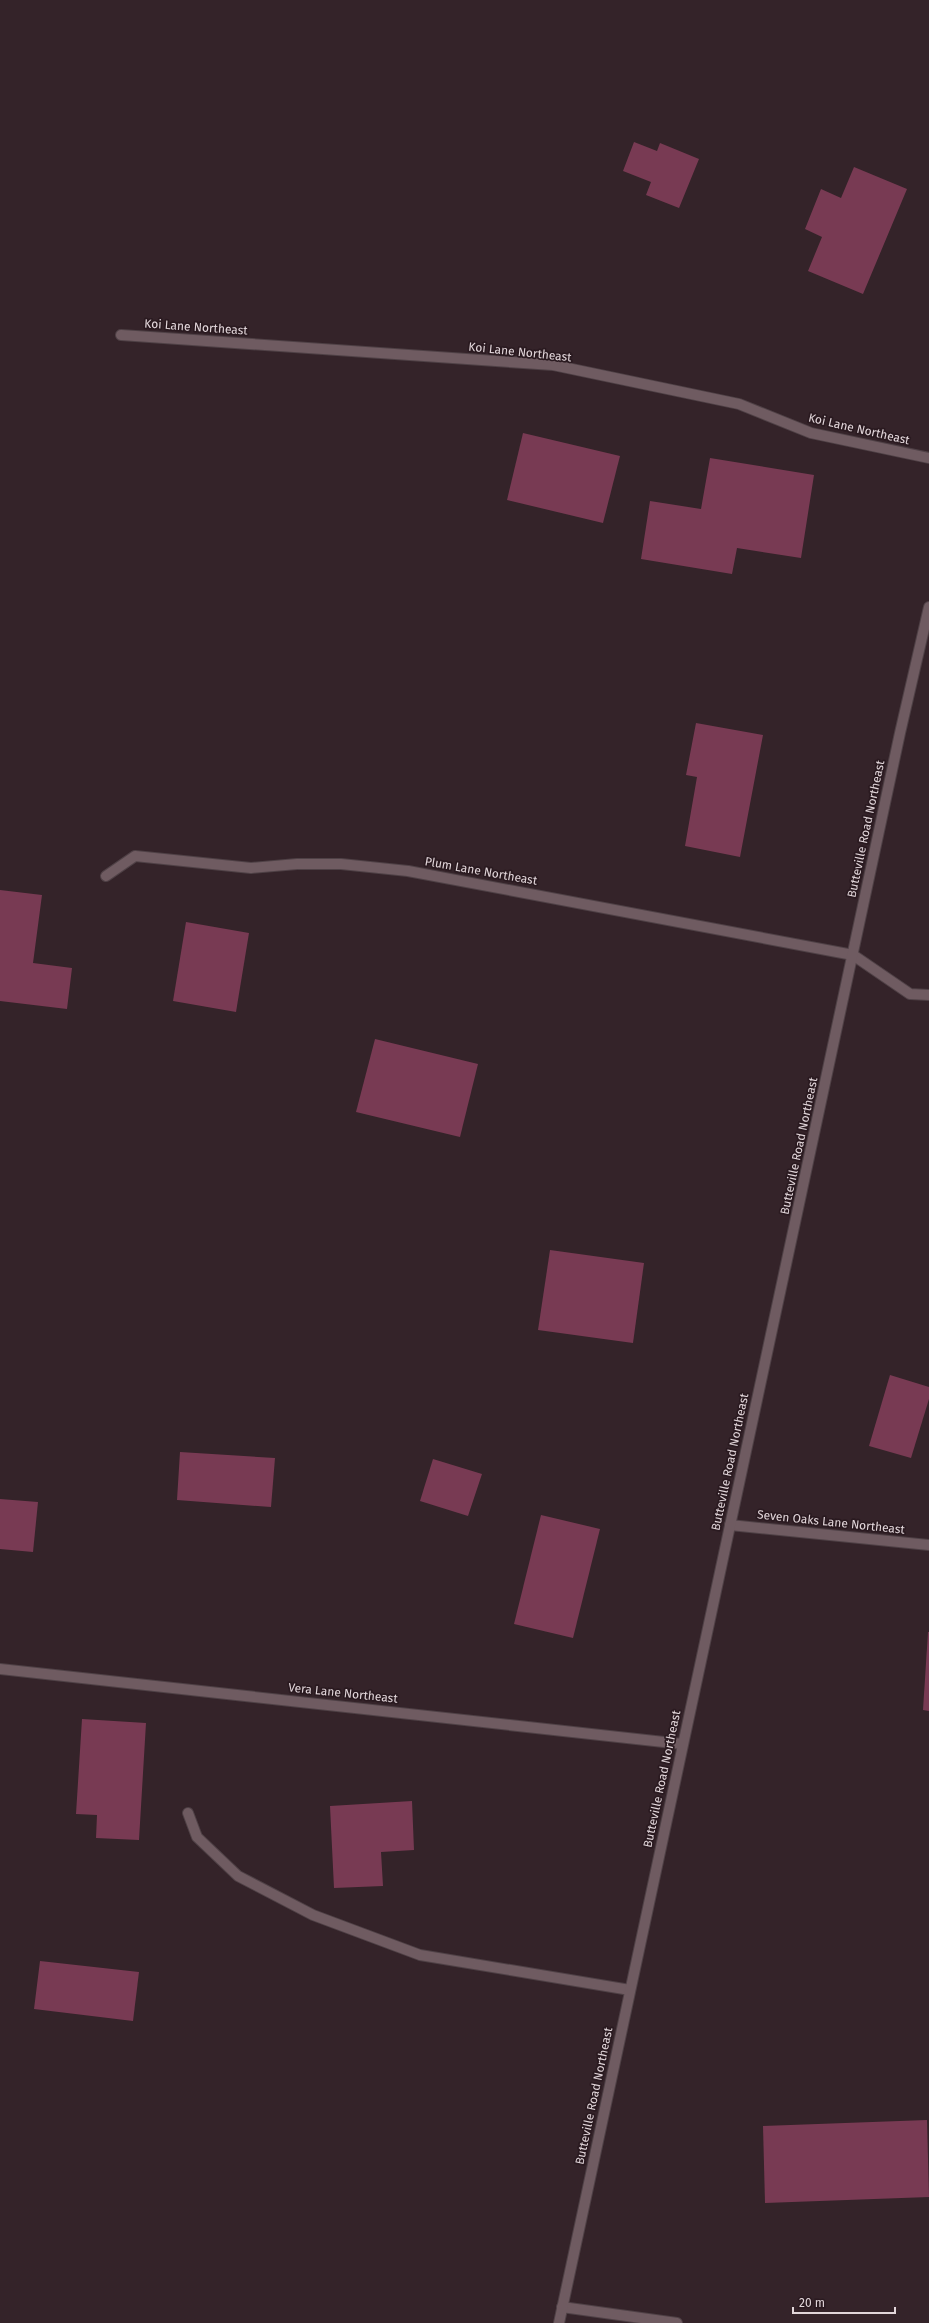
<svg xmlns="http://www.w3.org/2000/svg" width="929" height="2323" font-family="'Fira Sans',sans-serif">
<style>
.building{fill:#783a53}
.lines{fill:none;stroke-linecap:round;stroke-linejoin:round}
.lane-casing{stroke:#4f4146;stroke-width:12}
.street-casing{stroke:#4f4146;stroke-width:12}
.secondary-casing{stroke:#4f4146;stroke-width:12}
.lane{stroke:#6f5b61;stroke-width:10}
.street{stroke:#6f5b61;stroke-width:10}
.secondary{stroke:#6f5b61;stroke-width:10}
.labels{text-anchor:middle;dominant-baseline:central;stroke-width:3.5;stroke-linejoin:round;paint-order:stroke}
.street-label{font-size:12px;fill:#e2d6da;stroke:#2a1a20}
</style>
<rect width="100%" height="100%" fill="#342329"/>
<!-- building -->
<g class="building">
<path d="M634 142 657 151 660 143 699 159 679 208 646 195 651 182 623 171Z"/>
<path d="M854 167 907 189 863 294 808 271 822 237 805 229 821 189 841 198Z"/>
<path d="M523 433 620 456 603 523 507 500Z"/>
<path d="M710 458 814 475 801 558 737 548 732 574 641 559 650 501 701 509Z"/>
<path d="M696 723 763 735 740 857 685 846 697 777 686 775Z"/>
<path d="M0 890 42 895 33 963 72 968 67 1009 0 1001Z"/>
<path d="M186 922 249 933 236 1012 173 1001Z"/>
<path d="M375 1039 478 1064 460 1137 356 1112Z"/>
<path d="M550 1250 644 1263 633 1343 538 1330Z"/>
<path d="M890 1375 929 1387V1399L911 1458 869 1446Z"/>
<path d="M180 1452 275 1458 271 1507 177 1500Z"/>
<path d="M433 1459 482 1474 468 1516 420 1501Z"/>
<path d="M0 1499 38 1502 33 1552 0 1549Z"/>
<path d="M541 1515 600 1529 573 1638 514 1624Z"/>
<path d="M928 1632H929V1711L923 1710Z"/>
<path d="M82 1719 146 1723 139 1840 96 1838 97 1815 76 1814Z"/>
<path d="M412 1801 414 1850 381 1852 383 1886 334 1888 330 1806Z"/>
<path d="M40 1961 139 1972 133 2021 34 2009Z"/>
<path d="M927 2120 929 2197 765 2203 763 2126Z"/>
</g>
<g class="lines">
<defs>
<path id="lane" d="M188 1813 197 1837 238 1876 313 1915 420 1955 630 1990"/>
<g id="street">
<path d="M121 335 553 365 739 404 811 433 929 458"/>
<path d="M106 876 135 856 251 868 297 864H341L408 871 853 955 910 994 929 995"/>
<path d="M730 1525 929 1545"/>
<path d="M0 1669 682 1744"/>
<path d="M562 2307 677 2323"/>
</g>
<path id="secondary" d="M559 2323 900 733 929 607"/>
</defs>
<!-- lane casing -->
<use href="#lane" class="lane-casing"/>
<!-- street casing -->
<use href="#street" class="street-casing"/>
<!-- secondary casing -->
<use href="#secondary" class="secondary-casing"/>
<!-- lane -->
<use href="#lane" class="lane"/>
<!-- street -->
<use href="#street" class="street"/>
<!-- secondary -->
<use href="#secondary" class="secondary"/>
</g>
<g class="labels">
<!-- street labels -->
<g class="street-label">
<text transform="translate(196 327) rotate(4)">Koi Lane Northeast</text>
<text transform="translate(520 352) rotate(6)">Koi Lane Northeast</text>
<text transform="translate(859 429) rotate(13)">Koi Lane Northeast</text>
<text transform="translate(866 829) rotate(-78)">Butteville Road Northeast</text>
<text transform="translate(481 871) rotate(10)">Plum Lane Northeast</text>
<text transform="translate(799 1146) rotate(-78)">Butteville Road Northeast</text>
<text transform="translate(730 1462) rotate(-78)">Butteville Road Northeast</text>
<text transform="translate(831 1522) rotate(6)">Seven Oaks Lane Northeast</text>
<text transform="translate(343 1693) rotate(6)">Vera Lane Northeast</text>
<text transform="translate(662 1779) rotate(-78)">Butteville Road Northeast</text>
<text transform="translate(594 2096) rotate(-78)">Butteville Road Northeast</text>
</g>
</g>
<!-- scale -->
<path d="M793 2307v6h102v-6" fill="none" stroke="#e2d6da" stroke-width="2"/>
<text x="799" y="2307" font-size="12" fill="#e2d6da" stroke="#2a1a20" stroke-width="3" paint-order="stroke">20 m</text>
</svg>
